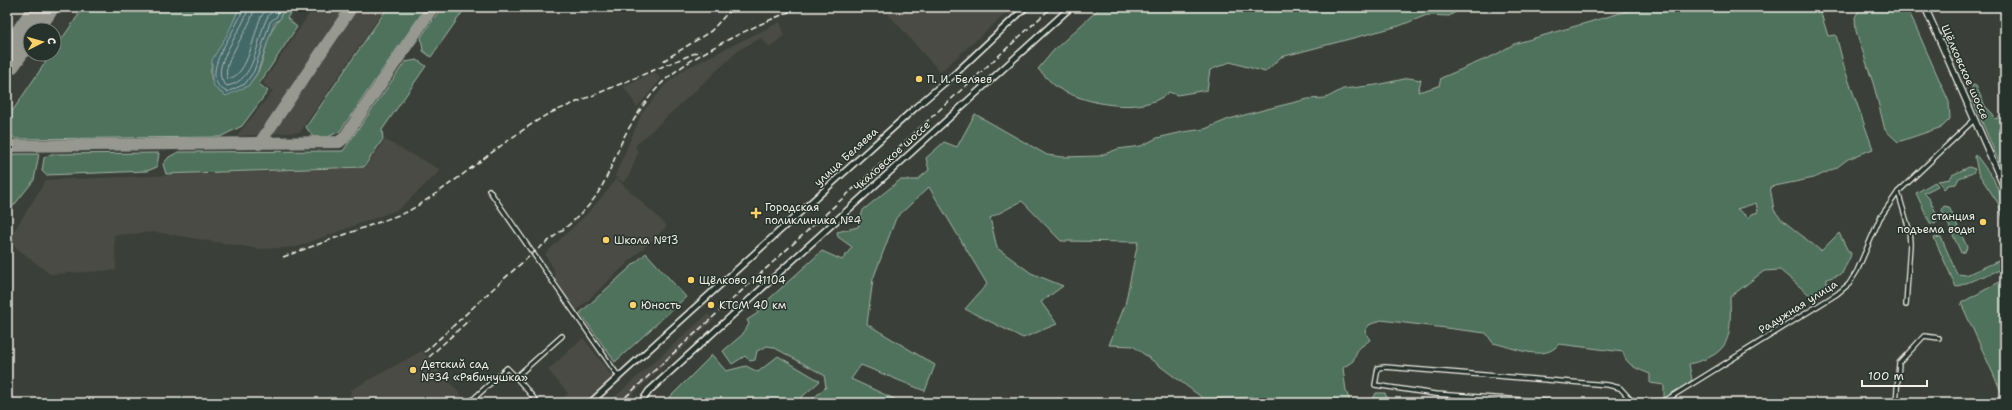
<svg xmlns="http://www.w3.org/2000/svg" width="2012" height="410" font-family="'Shantell Sans',sans-serif">
<style>
.built{fill:#4b4c45}
.green{fill:#50725d;stroke:#a2b2a2;fill-rule:evenodd}
.water{fill:#436768;stroke:#8a9e9b}
.lines{fill:none;stroke-linecap:round;stroke-linejoin:round}
.shore{stroke:#adbab5;stroke-width:1}
.taxiway{stroke:#979890;stroke-width:12}
.runway{stroke:#979890;stroke-width:29}
.street-casing{stroke:#f4f1e8;stroke-width:6}
.secondary-casing{stroke:#f4f1e8;stroke-width:8}
.primary-casing{stroke:#f4f1e8;stroke-width:8}
.street{stroke:#26332d;stroke-width:3.5}
.secondary{stroke:#26332d;stroke-width:5}
.primary{stroke:#26332d;stroke-width:5.5}
.rail{stroke:#f4f1e8;stroke-width:1.5;stroke-dasharray:6 3;stroke-linecap:butt}
.poi-dot{fill:#ffd166;stroke:#26332d;stroke-width:1.5}
.labels{text-anchor:middle;dominant-baseline:central;stroke-width:3;stroke-linejoin:round;paint-order:stroke}
.street-label{font-size:11px;fill:#f4f1e8;stroke:#26332d}
.poi-label{font-size:11px;fill:#f4f1e8;stroke:#26332d;text-anchor:start}
</style>
<rect width="100%" height="100%" fill="#3a4039"/>
<filter id="ink" filterUnits="userSpaceOnUse"><feTurbulence type="fractalNoise" baseFrequency=".025" numOctaves="2"/><feDisplacementMap in="SourceGraphic" scale="8" xChannelSelector="R" yChannelSelector="G"/><feConvolveMatrix kernelMatrix="1 2 1 2 8 2 1 2 1" color-interpolation-filters="sRGB"/></filter>
<g filter="url(#ink)">
<!-- built -->
<g class="built">
<path d="M314 7H386L300 132 237 136 273 91 263 83Z"/>
<path d="M882 7H1013L940 72Z"/>
<path d="M780 22 784 35 770 47 761 38 740 49 635 146 638 152 629 176 623 182 615 176 642 113 666 84 685 69Z"/>
<path d="M654 72 661 79 637 107 624 87Z"/>
<path d="M385 140 441 170 399 209 296 247 260 249 156 232 114 235 116 270 50 274 8 241 46 180 365 168Z"/>
<path d="M616 178 667 226 576 311 555 278 554 269 545 254 586 215 610 188Z"/>
<path d="M708 314 714 320 623 403H608Z"/>
<path d="M583 338 615 380 590 403H560L559 402 568 393 548 370Z"/>
<path d="M422 351 462 396 454 403H349L351 390Z"/>
</g>
<!-- green -->
<g class="green">
<path d="M84 7H240C235 15 233 24 229 33 219 53 198 72 221 93L248 86C252 80 258 74 260 67 266 53 268 28 281 18V14L284 12V7H294L287 18 297 27 259 84 268 91 242 126 220 137 15 139 10 133 9 116 51 54H54V50Z"/>
<path d="M388 7H426L340 131 328 137H313L306 127Z"/>
<path d="M442 7H466L431 57 423 51 421 37Z"/>
<path d="M1101 7H1464L1449 16 1427 15 1399 26 1281 57 1265 72 1230 62 1210 70 1207 90 1177 95 1169 92C1144 116 1085 104 1058 88 1051 83 1044 75 1038 69L1054 50Z"/>
<path d="M1641 7H1819L1828 36 1836 35 1845 70 1873 149 1848 159 1836 168 1814 178 1770 187 1774 210 1781 219 1821 251 1839 233 1848 251 1851 253C1850 261 1844 267 1842 274L1827 279V286L1812 297 1780 270 1764 271 1730 297C1731 337 1732 354 1689 364L1692 380 1670 397 1664 398V385L1650 383V374C1638 369 1626 366 1623 352L1559 344C1544 363 1513 347 1493 343L1486 333 1381 320 1369 325 1365 331 1370 340 1358 349 1353 361 1343 368 1346 391 1351 403H1254L1252 397 1204 399 1133 346 1109 345 1125 305 1138 242 1061 241 1022 201 990 218 997 248 1031 273 1063 286 1041 302 1057 324 1023 338 965 309 987 284 929 187 896 218 873 279 867 324 935 365 925 391 861 365 851 379 903 403H808L826 387 824 375 773 347 767 346 757 351 755 360 750 361 745 356 732 364 723 351 742 335 749 324 747 320 758 313V309L822 251 842 260 852 247 838 237 837 232 858 227 863 210 900 180H917L929 170 926 158 944 142 957 147 975 114 1047 155 1063 157 1099 156 1118 149 1141 146 1157 138 1183 132 1205 129 1229 119 1267 109 1308 99 1326 98 1343 89 1376 85 1409 78 1421 80 1418 92 1439 86 1441 78 1495 55 1514 44ZM1756 203 1758 212 1752 214 1749 218 1737 209Z"/>
<path d="M1861 7H1907L1949 102 1950 119 1942 127 1898 142 1885 130 1874 86 1856 31 1855 17Z"/>
<path d="M417 60 426 66 382 130 383 139 364 167 166 174 163 164 169 157 178 152 343 151 405 62Z"/>
<path d="M1973 85 1976 86 1985 106 1993 114 1995 119 2005 116V124L2000 128 2005 134V176L1970 94Z"/>
<path d="M159 153 157 167 147 171 46 175 42 171 44 158 51 154Z"/>
<path d="M10 154H39L34 180 7 214V157Z"/>
<path d="M1976 155 1993 178 2005 206V225L1998 203 1978 173 1975 157Z"/>
<path d="M1969 167 1975 169 1973 173 1959 178 1956 184 1948 185 1944 189 1938 181 1950 179 1952 175Z"/>
<path d="M1935 182 1938 186 1924 193 1929 198 1939 219 1935 224 1930 223 1916 193Z"/>
<path d="M1944 206 1949 207 1967 247 1965 252 1961 253 1942 210Z"/>
<path d="M1941 237 1957 274 1966 275 2005 258V268L1956 287 1934 238Z"/>
<path d="M646 253 686 297 615 362 580 313Z"/>
<path d="M2005 279V400L1961 303Z"/>
<path d="M712 355 726 371 746 366 758 372 778 356 820 381 795 403H664Z"/>
<path d="M1376 393H1385L1389 403H1371Z"/>
</g>
<!-- water -->
<path class="water" d="M240 7H284V12L281 14V18L274 23 257 73 248 86 226 96 215 88 212 81V60L228 33Z"/>
<g class="lines">
<!-- shore -->
<g class="shore">
<path d="M243 7C241 28 193 76 227 92L245 84 254 71 270 22 277 16 280 7"/>
<path d="M248 7C247 28 204 70 227 86 256 81 256 41 266 20 268 15 272 12 275 7"/>
<path d="M254 7C253 28 219 63 228 79 249 75 253 34 261 17 263 13 266 11 268 7"/>
</g>
<!-- taxiway -->
<g class="taxiway">
<path d="M259 144 352 7"/>
<path d="M7 146 339 142 344 138 433 7"/>
</g>
<!-- runway -->
<path class="runway" d="M7 61 44 7"/>
<defs>
<g id="street">
<path d="M489 190 619 377"/>
<path d="M1898 192 1909 229 1910 244 1906 305"/>
<path d="M516 377 538 403"/>
<path d="M469 403 507 368 516 377 562 336"/>
<path d="M1567 403 1435 394 1375 385 1378 368 1385 367 1608 385 1620 388 1631 400 1651 403 1666 400 1837 294 1849 284 1857 271 1880 218 1898 192 1975 119"/>
<path d="M1896 403 1899 363 1924 336 1939 338"/>
</g>
<g id="secondary">
<path d="M590 403 916 107 957 72 1026 7"/>
<path d="M641 403 649 391 1071 7"/>
</g>
<path id="primary" d="M1925 7 2005 189"/>
</defs>
<!-- street casing -->
<use href="#street" class="street-casing"/>
<!-- secondary casing -->
<use href="#secondary" class="secondary-casing"/>
<!-- primary casing -->
<use href="#primary" class="primary-casing"/>
<!-- street -->
<use href="#street" class="street"/>
<!-- secondary -->
<use href="#secondary" class="secondary"/>
<!-- primary -->
<use href="#primary" class="primary"/>
<!-- rail -->
<g class="rail">
<path d="M663 61 711 31 733 7"/>
<path d="M283 257 407 212C457 183 499 143 548 114L700 51"/>
<path d="M425 352C460 320 495 286 532 254 551 238 573 224 589 205 607 184 613 159 625 135 635 117 649 95 664 81 694 53 762 22 802 7"/>
<path d="M429 357 469 320"/>
<path d="M619 403 1052 7"/>
</g>
</g>
</g>
<!-- markers -->
<g class="poi-dot">
<circle cx="919" cy="79" r="4"/>
<path d="M754 207h4v4h4v4h-4v4h-4v-4h-4v-4h4z"/>
<circle cx="1983" cy="222" r="4"/>
<circle cx="606" cy="240" r="4"/>
<circle cx="691" cy="280" r="4"/>
<circle cx="633" cy="305" r="4"/>
<circle cx="711" cy="305" r="4"/>
<circle cx="413" cy="370" r="4"/>
</g>
<g class="labels">
<!-- street labels -->
<g class="street-label">
<text transform="translate(1965 72) rotate(66)">Щёлковское шоссе</text>
<text transform="translate(892 156) rotate(-42)">Чкаловское шоссе</text>
<text transform="translate(846 157) rotate(-42)">улица Беляева</text>
<text transform="translate(1798 307) rotate(-32)">Радужная улица</text>
</g>
<!-- poi labels -->
<g class="poi-label">
<text x="927" y="79">П. И. Беляев</text>
<text x="765" y="207">Городская<tspan x="765" dy="13">поликлиника №4</tspan></text>
<text x="1975" y="216" text-anchor="end">станция<tspan x="1975" dy="13">подъема воды</tspan></text>
<text x="614" y="240">Школа №13</text>
<text x="699" y="280">Щёлково 141104</text>
<text x="641" y="305">Юность</text>
<text x="719" y="305">КТСМ 40 км</text>
<text x="421" y="364">Детский сад<tspan x="421" dy="13">№34 «Рябинушка»</tspan></text>
</g>
</g>
<!-- margin -->
<rect width="2012" height="410" fill="none" stroke="#26332d" stroke-width="24"/>
<rect x="12" y="12" width="1988" height="386" fill="none" stroke="#f4f1e8" stroke-width="1.5" filter="url(#ink)"/>
<!-- north arrow -->
<g transform="translate(42 42) rotate(84)"><circle r="19" fill="#26332d" stroke="#787f78"/>
<path d="M0-3L7 15L0 10L-7 15Z" fill="#ffd166"/>
<text y="-6" font-size="11" font-weight="bold" text-anchor="middle" fill="#f4f1e8">С</text>
</g>
<!-- scale -->
<path d="M1862 380v6h65v-6" fill="none" stroke="#f4f1e8" stroke-width="2"/>
<text x="1868" y="380" font-size="12" fill="#f4f1e8" stroke="#26332d" stroke-width="3" paint-order="stroke">100 m</text>
</svg>
